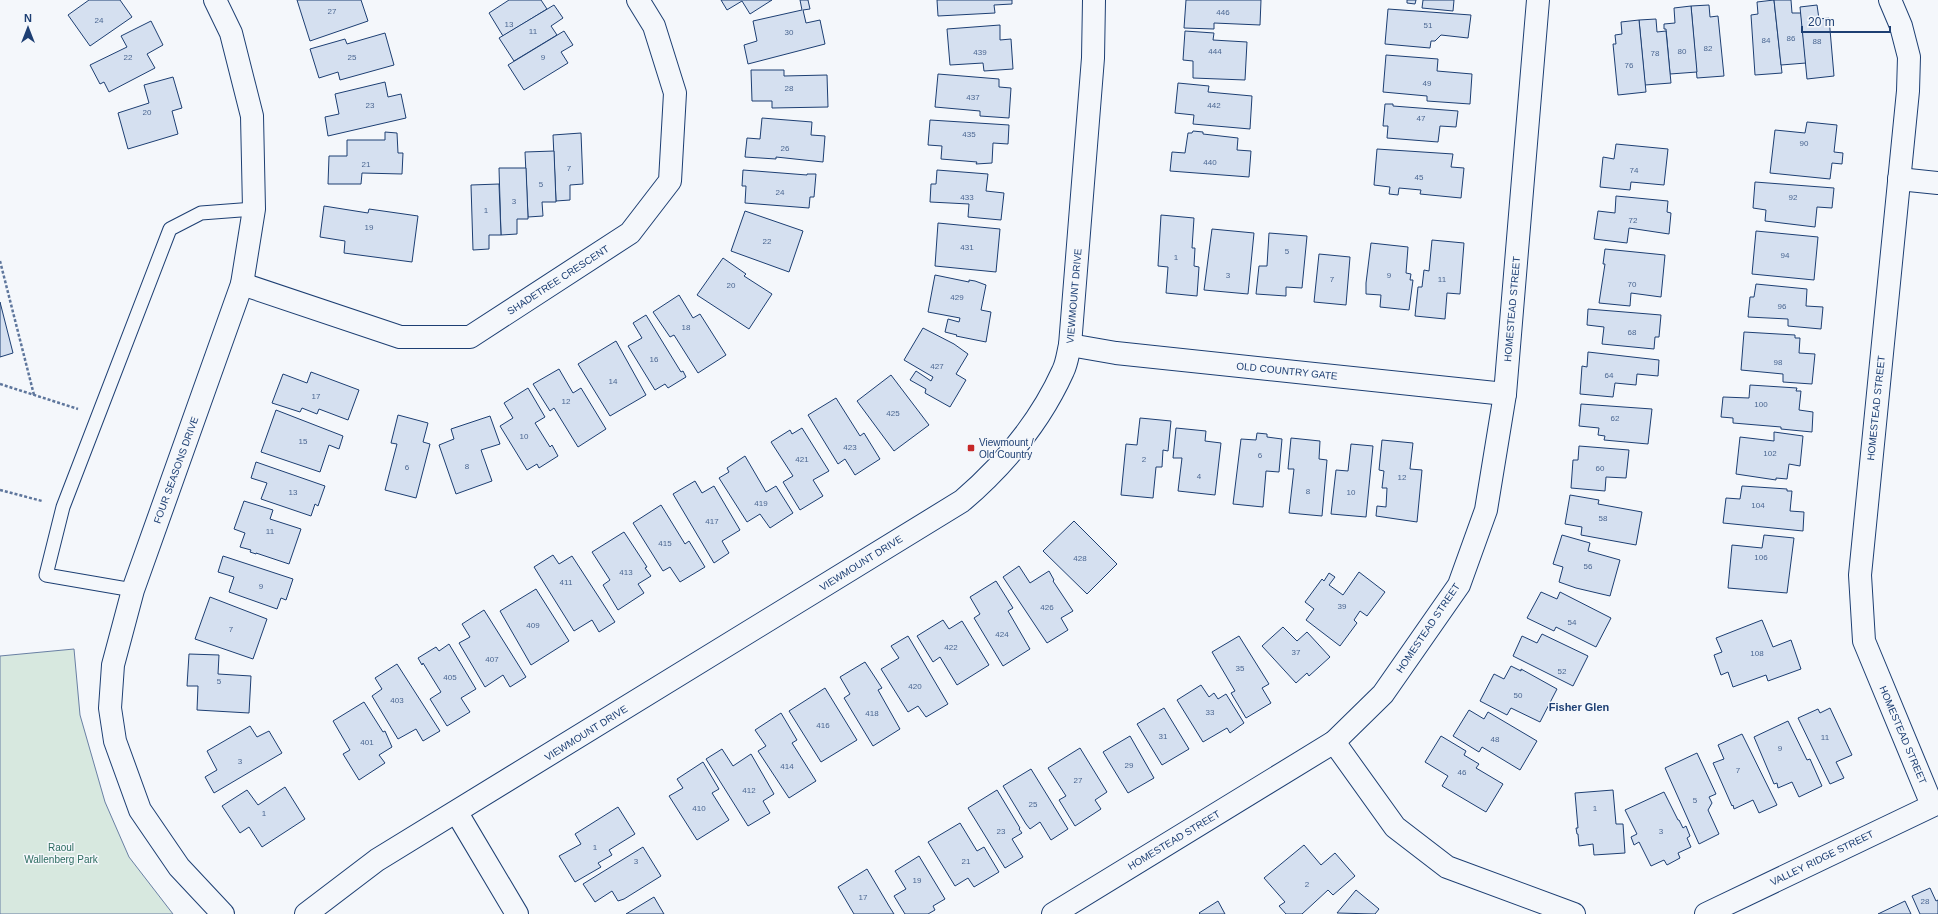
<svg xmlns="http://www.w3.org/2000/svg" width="1938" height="914" font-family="Arial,sans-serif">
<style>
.green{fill:#d7e8df;stroke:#687fa3}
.building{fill:#d5e0f0;stroke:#1d3f73}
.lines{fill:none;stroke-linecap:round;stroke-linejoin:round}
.lane-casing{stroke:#1d3f73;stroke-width:15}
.street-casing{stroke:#1d3f73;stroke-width:24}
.secondary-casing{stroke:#1d3f73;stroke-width:24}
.path{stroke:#5e769c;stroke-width:2.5;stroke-dasharray:3 2;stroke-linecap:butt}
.lane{stroke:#f4f7fb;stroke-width:13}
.street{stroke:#f4f7fb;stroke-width:22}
.secondary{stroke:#f4f7fb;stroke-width:22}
.poi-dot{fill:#c62828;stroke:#f4f7fb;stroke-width:1.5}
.labels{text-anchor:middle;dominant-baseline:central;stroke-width:3;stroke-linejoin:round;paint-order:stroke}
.number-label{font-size:8px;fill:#4b6792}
.street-label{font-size:10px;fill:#1d3f73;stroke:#f4f7fb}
.poi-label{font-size:10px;fill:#1d3f73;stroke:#f4f7fb;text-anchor:start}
.park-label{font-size:10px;fill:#2c6c60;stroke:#f4f7fb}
.neighbourhood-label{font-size:11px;font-weight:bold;fill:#1d3f73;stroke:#f4f7fb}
</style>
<rect width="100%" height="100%" fill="#f4f7fb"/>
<!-- green -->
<path class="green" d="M74 649 80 715 105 802 129 857 173 914H0V656Z"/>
<!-- building -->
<g class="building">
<path d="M89 0H120L132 17 90 46 68 15Z"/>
<path d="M297 0H361L368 21 310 41Z"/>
<path d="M509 0H541L547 9 503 36 489 13Z"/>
<path d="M721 0H772L750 14 742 1 727 10Z"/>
<path d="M800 0H808L810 9 803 10 806 23 820 20 825 44 748 64 744 45 757 41 753 21 802 10Z"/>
<path d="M937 0H1012V4L994 5 995 13 938 16Z"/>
<path d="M1186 0H1261L1260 25 1214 23V29L1184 28Z"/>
<path d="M1407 0H1416L1415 4 1407 3Z"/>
<path d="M1423 0H1454L1453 11 1422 8Z"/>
<path d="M1774 0 1782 73 1755 75 1751 15 1758 14 1757 2Z"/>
<path d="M1774 0H1791L1792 13H1801L1806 63 1781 65Z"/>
<path d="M554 5 563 18 551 26 557 35 514 61 499 38Z"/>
<path d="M1709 5 1710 17 1718 16 1724 76 1697 78 1691 6Z"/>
<path d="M1817 5 1819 19 1829 18 1834 76 1807 79 1800 7Z"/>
<path d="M1691 6 1697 72 1670 74 1666 29H1664V24L1675 23 1674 8Z"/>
<path d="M1388 9 1471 15 1468 38 1441 35 1435 41H1431L1430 48 1385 44Z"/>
<path d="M1656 19 1657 32 1666 31 1671 83 1645 85 1639 20Z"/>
<path d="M1639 20 1646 92 1618 95 1613 44H1616L1615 35 1622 34 1621 22Z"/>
<path d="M151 21 163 45 147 54 155 68 109 92 104 82 100 84 90 65 127 47 121 36Z"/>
<path d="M1000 25V40L1011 39 1013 69 984 71 983 63 950 65 947 29Z"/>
<path d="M564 31 573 45 561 52 568 63 524 90 508 65Z"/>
<path d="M1185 31 1214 33 1213 40 1247 42 1245 80 1193 78V61L1183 60Z"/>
<path d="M385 33 394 65 340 80 338 72 319 78 310 49 345 39 347 44Z"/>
<path d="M1386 55 1438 59 1437 71 1472 74 1470 104 1427 101V96L1383 92Z"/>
<path d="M751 70H784V76L827 75 828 107 772 108V101H752Z"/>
<path d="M938 74 999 79V87L1011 88 1009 118 980 116V111L935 107Z"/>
<path d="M173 77 182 108 172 111 178 134 128 149 118 113 149 103 144 85Z"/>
<path d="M385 82 388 97 401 94 406 118 328 136 325 117 339 114 335 94Z"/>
<path d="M1178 83 1209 86 1208 92 1252 96 1250 129 1193 124 1194 115 1175 113Z"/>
<path d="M1385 104H1393V106L1458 111 1456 127 1440 126 1438 142 1387 138 1388 126H1383Z"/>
<path d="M762 118 812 122 811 135 825 136 823 162 776 157V159L745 157 747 138 760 139Z"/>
<path d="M930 120 1009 125 1008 144 993 143 992 163 976 164 977 162 941 159 942 146 928 145Z"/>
<path d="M1807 122 1837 125 1834 152 1843 153 1842 164 1832 163 1830 179 1770 173 1775 130 1805 133Z"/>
<path d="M1193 131 1203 132V134L1238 138 1237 150 1251 151 1249 177 1170 171 1172 152 1185 153 1188 133H1192Z"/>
<path d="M385 132 397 133 398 153H403L402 174 362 173 361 184H328L329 156H347V140H385Z"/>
<path d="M581 133 583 184 570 185V200L556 201 553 135Z"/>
<path d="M1616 144 1668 149 1664 185 1631 182 1630 190 1600 187 1603 157 1614 159Z"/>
<path d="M1377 149 1453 154 1451 167 1464 168 1461 198 1420 194 1421 190 1399 188 1398 195 1389 194 1390 187 1374 185Z"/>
<path d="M554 151 556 202H542L543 216 528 217 525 152Z"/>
<path d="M499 168H526L528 217V219H517V234L501 235Z"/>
<path d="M743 170 807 175V174H816L814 197H810L809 208 745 203 746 186H742Z"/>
<path d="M937 170 988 174 986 191 1004 193 1001 220 968 217 969 204 930 202 931 184H936Z"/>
<path d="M1755 182 1834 188 1832 208 1817 207 1815 227 1765 221 1766 210 1753 208Z"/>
<path d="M499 184 501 235H489V249L473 250 471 185Z"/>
<path d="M1616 196 1668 201 1667 212 1671 213 1669 234 1629 228 1627 243 1594 239 1598 211 1615 213Z"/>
<path d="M324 206 368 213 369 209 418 216 412 262 344 253 345 241 320 237Z"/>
<path d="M745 211 803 231 789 272 731 251Z"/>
<path d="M1161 215 1194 218 1192 248H1195L1194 266 1199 267 1197 296 1166 293 1168 267 1158 266Z"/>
<path d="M938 223 1000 229 996 272 935 266Z"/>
<path d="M1212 229 1254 233 1248 294 1204 290Z"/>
<path d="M1756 231 1818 237 1814 280 1752 274Z"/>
<path d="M1269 233 1307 236 1302 288 1286 287V296L1256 294 1259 266H1267Z"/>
<path d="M1432 240 1464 243 1460 294 1447 293 1445 319 1415 316 1418 287H1422L1424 270 1429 271Z"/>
<path d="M1371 243 1408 247 1406 273 1411 274 1410 280H1413L1409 310 1380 307 1381 295 1366 294V283Z"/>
<path d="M1605 249 1665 255 1661 297 1631 293 1630 306 1599 303 1605 264H1603Z"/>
<path d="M1319 254 1350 257 1346 305 1314 302Z"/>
<path d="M723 258 746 274 744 276 772 294 749 329 697 295Z"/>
<path d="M935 275 969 282V280L975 281 986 285 981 310 991 312 986 342 956 336 957 335 945 332 948 319 959 322 960 318 928 312Z"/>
<path d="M1756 284 1807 289 1806 306 1823 307 1821 329 1788 326V319L1748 317 1750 297H1754Z"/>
<path d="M679 295 693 318 700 314 726 355 698 373 674 335 670 337 653 312Z"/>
<path d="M0 302 13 353 0 357Z"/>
<path d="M1588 309 1661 315 1659 337H1655L1654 349 1602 344 1604 327 1587 325Z"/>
<path d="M646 315 681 372 683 371 686 377 668 388 665 384 655 390 628 346 642 338 633 323Z"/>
<path d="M923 328 954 344 968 354 956 374 966 380 950 407 925 393 926 389 910 380 916 371 931 381 933 377 904 360Z"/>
<path d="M1744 332 1795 335V338H1800L1799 353 1815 354 1812 384 1783 382V374L1741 370Z"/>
<path d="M616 341 646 395 610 416 578 364Z"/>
<path d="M1588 352 1659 360 1658 376 1637 374 1636 385 1615 383 1613 397 1580 394 1582 366 1587 367Z"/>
<path d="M559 369 573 393 581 388 606 429 578 447 554 408 550 411 533 384Z"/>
<path d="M311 372 359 390 348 420 319 409 317 414 302 408 300 412 272 403 283 374 307 383Z"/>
<path d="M891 375 929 425 894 451 857 401Z"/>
<path d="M1750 385 1797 388 1796 391H1801L1799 410 1813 412 1812 432 1781 429V427L1733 423V418L1721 417 1723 397 1749 398Z"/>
<path d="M528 388 545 417 535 423 550 447 552 445 558 456 539 468 537 464 527 470 500 426 513 418 504 403Z"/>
<path d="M836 398 860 436 864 433 880 459 855 475 845 459 838 464 808 415Z"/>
<path d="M1581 404 1652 409 1648 444 1604 440 1605 436 1598 435 1599 428 1579 426Z"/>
<path d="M276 410 343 436 339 449 329 445 320 472 261 452Z"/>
<path d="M398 415 428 423 423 442 430 444 416 498 385 490 397 444 391 443Z"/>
<path d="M490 416 500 444 481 450 492 481 456 494 439 445 454 439 451 429Z"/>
<path d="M1140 418 1171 421 1168 451 1163 450 1162 467H1156L1153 498 1121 495 1126 444 1137 445Z"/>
<path d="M802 428 829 471 813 480 823 496 800 510 783 482 793 476 771 442 790 430 792 434Z"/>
<path d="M1176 428 1206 431 1205 441 1221 443 1215 495 1178 491 1182 458H1173Z"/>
<path d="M1774 432 1803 436 1800 466 1789 464 1787 479 1776 478V480L1736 474 1740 437 1774 441Z"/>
<path d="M1257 433 1267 434V437L1282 439 1279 472 1266 471 1263 507 1233 504 1241 439 1256 440Z"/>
<path d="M1291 438 1320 441 1319 459 1327 460 1322 516 1289 513 1294 469H1288Z"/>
<path d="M1382 440 1413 443 1410 469 1422 470 1417 522 1376 516 1377 506 1386 507 1387 488H1382L1384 471 1379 470Z"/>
<path d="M1351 444 1373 446 1366 517 1331 514 1336 470 1348 471Z"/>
<path d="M1579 446 1629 450 1626 478 1606 477 1605 491 1571 488 1573 460H1578Z"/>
<path d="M745 456 766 492 776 486 793 513 770 528 760 514 747 522 719 478 729 472 727 468Z"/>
<path d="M256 462 325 486 318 506 315 504 311 516 261 499 267 483 251 478Z"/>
<path d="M695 481 702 493 714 486 740 530 722 541 729 553 714 563 673 494Z"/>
<path d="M1742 486 1787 489V491H1792L1790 511 1804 512 1803 531 1723 523 1726 498 1740 499Z"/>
<path d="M1570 495 1599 500 1598 504 1642 512 1636 545 1581 535 1582 527 1565 524Z"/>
<path d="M244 501 273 510 270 519 301 529 289 564 256 553V554L250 552 251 550 240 547 245 533 234 529Z"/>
<path d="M661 505 685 544 689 541 705 567 680 582 670 567 663 571 633 523Z"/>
<path d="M1074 521 1117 564 1087 594 1043 551Z"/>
<path d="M624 532 647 567 645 568 651 576 638 584 644 593 618 610 603 585 610 580 592 552Z"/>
<path d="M1562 535 1590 543 1588 551 1620 560 1610 596 1576 588 1559 582 1563 567 1553 564Z"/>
<path d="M1764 535 1794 538 1787 593 1728 588 1732 545 1762 548Z"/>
<path d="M553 555 559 564 572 556 615 622 599 632 592 620 574 631 534 567Z"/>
<path d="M223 556 293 579 286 600 281 598 277 609 229 592 234 577 218 572Z"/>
<path d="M1019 566 1030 583 1049 571 1054 580 1053 581 1073 611 1061 618 1068 630 1047 643 1003 577Z"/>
<path d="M1359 572 1385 592 1367 616 1360 611 1354 620 1357 623 1340 646 1306 620 1314 609 1305 602 1322 579 1324 581 1329 573 1335 577 1329 585 1343 595Z"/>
<path d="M996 581 1013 608 1008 611 1030 649 1003 666 974 618 980 614 970 597Z"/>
<path d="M536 589 569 641 531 665 500 611Z"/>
<path d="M1541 592 1557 599 1560 592 1611 618 1596 647 1556 627 1554 631 1527 618Z"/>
<path d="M210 597 267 619 253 659 195 639Z"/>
<path d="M484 610 526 677 510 687 503 675 485 687 459 643 470 637 462 624Z"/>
<path d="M943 620 949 629 962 621 989 665 957 685 940 657 933 662 917 636Z"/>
<path d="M1762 620 1773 647 1791 640 1801 669 1768 681 1766 675 1733 687 1728 672 1721 675 1714 655 1722 652 1716 638Z"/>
<path d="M1283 627 1297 641 1307 632 1330 657 1309 676 1307 673 1296 683 1262 646Z"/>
<path d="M1542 634 1588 656 1573 686 1513 656 1522 636 1537 643Z"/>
<path d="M908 636 948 704 926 717 918 706 908 712 881 669 899 658 891 646Z"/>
<path d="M1239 636 1269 684 1262 688 1271 703 1246 718 1231 693 1235 691 1212 652Z"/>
<path d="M449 644 476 689 461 698 470 712 447 726 430 699 441 692 423 663 422 665 418 658 436 647 439 651Z"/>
<path d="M189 654 219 655 218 674 251 676 249 713 197 710 198 686H187Z"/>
<path d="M865 662 882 688 878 690 900 729 873 746 844 698 850 694 840 677Z"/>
<path d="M397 664 440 731 423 741 416 729 398 739 372 696 382 689 375 678Z"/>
<path d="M1511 666 1521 671V669L1557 689 1540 722 1511 708 1507 715 1480 701 1494 674 1504 679Z"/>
<path d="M1201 685 1209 697 1214 693 1218 699 1226 694 1244 723 1230 733 1227 728 1203 742 1177 700Z"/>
<path d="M825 688 857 740 821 762 789 711Z"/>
<path d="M364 702 383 732 385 731 392 747 379 755 385 763 359 780 343 754 350 750 333 721Z"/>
<path d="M1164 708 1189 749 1162 765 1137 724Z"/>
<path d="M1830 708 1852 755 1836 762 1844 778 1830 784 1798 718 1818 709 1820 713Z"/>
<path d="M1469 710 1484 719 1488 712 1537 741 1520 770 1482 747 1479 752 1453 736Z"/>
<path d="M781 713 797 740 792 743 816 781 789 798 758 751 766 746 755 730Z"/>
<path d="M1788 721 1807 760 1810 759 1822 786 1799 797 1792 782 1778 788 1777 783 1774 784 1754 737Z"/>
<path d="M250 726 257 737 269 731 282 753 214 793 205 777 217 770 207 751Z"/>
<path d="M1742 734 1777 805 1759 813 1753 800 1734 809 1733 805 1732 806 1713 763 1724 759 1718 745Z"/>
<path d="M1130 736 1154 778 1128 793 1103 752Z"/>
<path d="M1441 736 1466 751 1464 755 1479 764 1476 768 1503 784 1486 812 1442 786 1448 776 1425 762Z"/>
<path d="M1080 748 1107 792 1095 800 1101 809 1075 826 1059 800 1066 796 1048 768Z"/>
<path d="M722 749 733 766 751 754 774 794 763 801 770 813 748 826 706 759Z"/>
<path d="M1697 753 1716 794 1709 797 1712 803 1708 810 1719 834 1699 844 1665 768Z"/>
<path d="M703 762 719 789 712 793 729 820 697 840 669 796 683 788 677 779Z"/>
<path d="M1031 769 1068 829 1051 840 1040 822 1030 829 1026 824 1003 786Z"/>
<path d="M285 787 305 819 262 847 249 827 240 833 222 806 247 790 258 805Z"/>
<path d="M997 790 1020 828 1019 829 1022 833 1012 839 1023 857 1005 868 968 808Z"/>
<path d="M1613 790 1616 824H1623L1625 853 1594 855 1593 844 1579 846 1578 834H1577L1576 828H1578L1575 793Z"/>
<path d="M1664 792 1678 820H1679L1683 828 1686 826 1690 836 1687 838 1691 847 1678 853 1680 858 1667 865 1664 860 1651 866 1639 842 1634 845 1631 837 1637 834 1625 810Z"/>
<path d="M618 807 635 834 609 850 612 855 598 863 601 867 575 882 559 856 581 844 575 834Z"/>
<path d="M960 823 977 851 984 847 999 872 974 887 968 878 955 886 928 842Z"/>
<path d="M1304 845 1321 865 1335 853 1355 876 1333 895 1328 890 1302 914H1286L1279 906 1285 902 1264 878Z"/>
<path d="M643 847 661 876 624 899 618 901 612 891 595 902 583 884Z"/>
<path d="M919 856 945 899 933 906 935 910 928 914H905L894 896 906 889 895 871Z"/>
<path d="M867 869 889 906 894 914H854L838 887Z"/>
<path d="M1930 888 1936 901 1938 900V914H1920L1912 896Z"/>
<path d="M1356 890 1379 909 1375 914 1337 913Z"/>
<path d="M654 897 664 914H626Z"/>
<path d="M1218 901 1225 914H1200L1199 913Z"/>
<path d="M1905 901 1911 914H1878Z"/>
</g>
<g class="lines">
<defs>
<path id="lane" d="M133 590 46 575 63 507 170 229 201 213 254 209"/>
<g id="street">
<path d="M215 0 231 33 252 116 254 209 242 284 133 590 113 665 110 708 115 741 140 810 179 867 223 914"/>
<path d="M1890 0 1901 26 1909 57 1908 91 1860 575 1864 641 1932 805"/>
<path d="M1899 179 1938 183"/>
<path d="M242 284 400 337H470L630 233 670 181 675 93 654 26 638 0"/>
<path d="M1070 345 1116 353 1505 394"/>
<path d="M1334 742 1395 827 1447 867 1574 914"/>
<path d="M457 813 517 914"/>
<path d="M1053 914 1334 742 1383 694 1459 585 1486 510 1505 394 1538 0"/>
<path d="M1706 914 1938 803"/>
</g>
<path id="secondary" d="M306 914 377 860 962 501C1004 465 1040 422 1063 371 1067 363 1068 353 1070 345L1093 58 1094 0"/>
</defs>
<!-- lane casing -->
<use href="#lane" class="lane-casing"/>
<!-- street casing -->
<use href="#street" class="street-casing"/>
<!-- secondary casing -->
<use href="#secondary" class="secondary-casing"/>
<!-- path -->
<g class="path">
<path d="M0 261 34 395"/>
<path d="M0 384 78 409"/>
<path d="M0 490 42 501"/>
</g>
<!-- lane -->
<use href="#lane" class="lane"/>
<!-- street -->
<use href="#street" class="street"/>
<!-- secondary -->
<use href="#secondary" class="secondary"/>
</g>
<!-- markers -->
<rect class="poi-dot" x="967" y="444" width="8" height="8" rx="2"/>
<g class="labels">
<!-- number labels -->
<g class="number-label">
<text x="332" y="11">27</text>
<text x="1223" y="12">446</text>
<text x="99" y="20">24</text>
<text x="509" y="24">13</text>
<text x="1428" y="25">51</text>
<text x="533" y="31">11</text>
<text x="789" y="32">30</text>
<text x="1791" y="38">86</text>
<text x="1766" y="40">84</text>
<text x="1817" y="41">88</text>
<text x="1708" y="48">82</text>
<text x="1215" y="51">444</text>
<text x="1682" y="51">80</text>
<text x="980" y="52">439</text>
<text x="1655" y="53">78</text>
<text x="128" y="57">22</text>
<text x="352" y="57">25</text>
<text x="543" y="57">9</text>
<text x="1629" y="65">76</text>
<text x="1427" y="83">49</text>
<text x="789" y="88">28</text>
<text x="973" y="97">437</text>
<text x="370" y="105">23</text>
<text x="1214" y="105">442</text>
<text x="147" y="112">20</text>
<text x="1421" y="118">47</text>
<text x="969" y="134">435</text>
<text x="1804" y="143">90</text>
<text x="785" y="148">26</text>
<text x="1210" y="162">440</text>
<text x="366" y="164">21</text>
<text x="569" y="168">7</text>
<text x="1634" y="170">74</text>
<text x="1419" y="177">45</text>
<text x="541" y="184">5</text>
<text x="780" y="192">24</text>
<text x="967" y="197">433</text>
<text x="1793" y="197">92</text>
<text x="514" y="201">3</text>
<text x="486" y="210">1</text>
<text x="1633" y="220">72</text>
<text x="369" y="227">19</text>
<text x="767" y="241">22</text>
<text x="967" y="247">431</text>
<text x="1287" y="251">5</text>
<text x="1785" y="255">94</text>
<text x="1176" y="257">1</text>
<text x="1228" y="275">3</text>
<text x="1389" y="275">9</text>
<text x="1332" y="279">7</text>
<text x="1442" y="279">11</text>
<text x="1632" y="284">70</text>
<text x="731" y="285">20</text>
<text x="957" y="297">429</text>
<text x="1782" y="306">96</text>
<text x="686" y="327">18</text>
<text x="1632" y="332">68</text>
<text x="654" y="359">16</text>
<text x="1778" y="362">98</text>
<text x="937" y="366">427</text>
<text x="1609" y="375">64</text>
<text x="613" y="381">14</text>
<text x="316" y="396">17</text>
<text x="566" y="401">12</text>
<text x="1761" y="404">100</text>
<text x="893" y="413">425</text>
<text x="1615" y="418">62</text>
<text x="524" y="436">10</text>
<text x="303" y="441">15</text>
<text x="850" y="447">423</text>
<text x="1770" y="453">102</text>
<text x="1260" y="455">6</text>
<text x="802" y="459">421</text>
<text x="1144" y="459">2</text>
<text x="467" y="466">8</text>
<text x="407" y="467">6</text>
<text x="1600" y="468">60</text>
<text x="1199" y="476">4</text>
<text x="1402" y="477">12</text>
<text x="1308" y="491">8</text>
<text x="293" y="492">13</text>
<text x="1351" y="492">10</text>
<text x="761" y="503">419</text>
<text x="1758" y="505">104</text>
<text x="1603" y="518">58</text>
<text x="712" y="521">417</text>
<text x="270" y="531">11</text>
<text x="665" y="543">415</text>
<text x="1761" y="557">106</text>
<text x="1080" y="558">428</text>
<text x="1588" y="566">56</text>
<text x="626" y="572">413</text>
<text x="566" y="582">411</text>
<text x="261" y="586">9</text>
<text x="1342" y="606">39</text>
<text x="1047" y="607">426</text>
<text x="1572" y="622">54</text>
<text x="533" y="625">409</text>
<text x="231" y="629">7</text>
<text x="1002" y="634">424</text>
<text x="951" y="647">422</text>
<text x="1296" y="652">37</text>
<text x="1757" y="653">108</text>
<text x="492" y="659">407</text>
<text x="1240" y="668">35</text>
<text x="1562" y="671">52</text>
<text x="450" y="677">405</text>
<text x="219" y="681">5</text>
<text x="915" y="686">420</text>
<text x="1518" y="695">50</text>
<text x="397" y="700">403</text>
<text x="1210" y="712">33</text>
<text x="872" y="713">418</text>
<text x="823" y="725">416</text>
<text x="1163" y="736">31</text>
<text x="1825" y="737">11</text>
<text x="1495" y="739">48</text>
<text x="367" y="742">401</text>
<text x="1780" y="748">9</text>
<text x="240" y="761">3</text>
<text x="1129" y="765">29</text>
<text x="787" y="766">414</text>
<text x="1738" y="770">7</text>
<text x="1462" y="772">46</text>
<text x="1078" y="780">27</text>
<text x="749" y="790">412</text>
<text x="1695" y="800">5</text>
<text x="1033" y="804">25</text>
<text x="699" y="808">410</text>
<text x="1595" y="808">1</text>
<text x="264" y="813">1</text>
<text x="1001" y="831">23</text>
<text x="1661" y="831">3</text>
<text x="595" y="847">1</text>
<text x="636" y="861">3</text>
<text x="966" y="861">21</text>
<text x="917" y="880">19</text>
<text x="1307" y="884">2</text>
<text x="863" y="897">17</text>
<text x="1925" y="901">28</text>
</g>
<!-- street labels -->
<g class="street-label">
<text transform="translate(558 280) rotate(-33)">SHADETREE CRESCENT</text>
<text transform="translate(1074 296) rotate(-85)">VIEWMOUNT DRIVE</text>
<text transform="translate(1512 309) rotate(-85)">HOMESTEAD STREET</text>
<text transform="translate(1287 371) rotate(6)">OLD COUNTRY GATE</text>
<text transform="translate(1876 408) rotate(-84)">HOMESTEAD STREET</text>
<text transform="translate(176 470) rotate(-70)">FOUR SEASONS DRIVE</text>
<text transform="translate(861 563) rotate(-32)">VIEWMOUNT DRIVE</text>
<text transform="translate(1428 628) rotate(-56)">HOMESTEAD STREET</text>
<text transform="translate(586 733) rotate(-32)">VIEWMOUNT DRIVE</text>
<text transform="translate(1903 735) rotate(67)">HOMESTEAD STREET</text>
<text transform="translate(1174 840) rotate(-31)">HOMESTEAD STREET</text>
<text transform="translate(1822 858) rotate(-26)">VALLEY RIDGE STREET</text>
</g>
<!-- poi labels -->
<g class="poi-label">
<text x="979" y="442">Viewmount /<tspan x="979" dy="12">Old Country</tspan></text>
</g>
<!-- park labels -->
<g class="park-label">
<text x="61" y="847">Raoul<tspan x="61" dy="12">Wallenberg Park</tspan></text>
</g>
<!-- neighbourhood labels -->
<g class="neighbourhood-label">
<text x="1579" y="707">Fisher Glen</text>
</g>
</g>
<!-- north arrow -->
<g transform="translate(28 28)" stroke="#f4f7fb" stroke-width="3" paint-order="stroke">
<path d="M0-3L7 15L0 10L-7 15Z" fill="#1d3f73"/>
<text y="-6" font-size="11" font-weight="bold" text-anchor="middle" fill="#1d3f73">N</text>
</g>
<!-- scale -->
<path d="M1802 26v6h88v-6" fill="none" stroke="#1d3f73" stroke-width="2"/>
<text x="1808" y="26" font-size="12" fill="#1d3f73" stroke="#f4f7fb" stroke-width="3" paint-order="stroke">20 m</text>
</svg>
